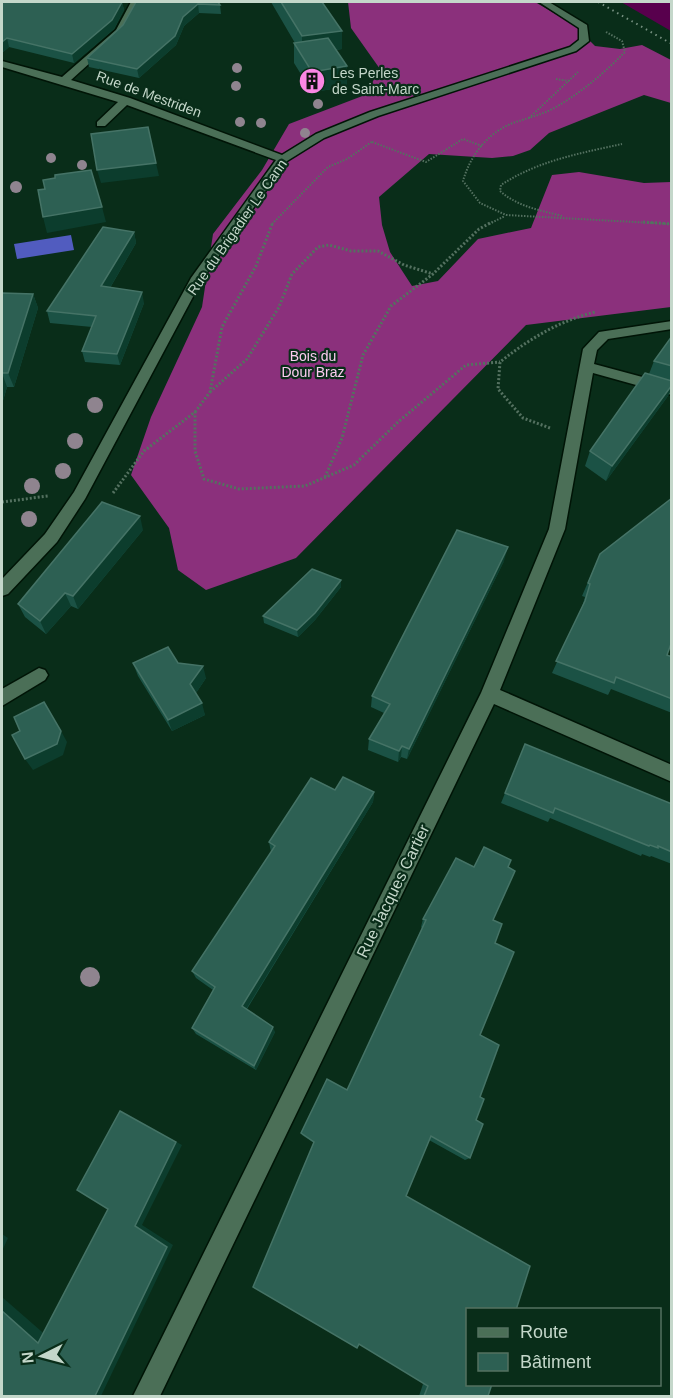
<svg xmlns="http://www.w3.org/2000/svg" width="673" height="1398" font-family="Arial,sans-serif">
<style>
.green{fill:#58004d}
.forest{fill:#8b307c}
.water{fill:#515cbf}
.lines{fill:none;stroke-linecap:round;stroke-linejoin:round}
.minor-casing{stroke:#001406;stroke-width:3}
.path-far1{stroke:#547160;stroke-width:2;stroke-dasharray:1.5 1.5;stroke-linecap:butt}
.path{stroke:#547160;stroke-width:3;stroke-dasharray:2 2;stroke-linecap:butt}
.minor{fill:#4b6f57;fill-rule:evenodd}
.rail{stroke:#779181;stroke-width:2;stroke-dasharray:1.5 4;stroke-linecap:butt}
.tree{fill:#8f848f}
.wall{fill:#1b5245}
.shaded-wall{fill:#0c3d2d}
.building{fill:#2d6053;stroke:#457366;stroke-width:1.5}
.labels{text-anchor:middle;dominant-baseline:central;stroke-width:4.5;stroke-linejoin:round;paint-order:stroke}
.far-poi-label{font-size:14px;fill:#c4d7ca;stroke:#092d19;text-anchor:start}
.far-street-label{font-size:14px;fill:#c4d7ca;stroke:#092d19}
.far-park-label{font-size:14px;fill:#fccbf0;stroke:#092d19}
.street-label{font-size:16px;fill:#c4d7ca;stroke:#092d19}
</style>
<rect width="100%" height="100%" fill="#092d19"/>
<!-- green -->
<path class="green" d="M621 2H671V31Z"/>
<!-- forest -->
<path class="forest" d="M348 2H535L573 24 595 46 620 49 642 45 671 60V103L644 95 549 133 530 150 513 156 492 158 429 154 379 197 382 225 390 252 412 286 438 281 478 239 531 228 552 175 579 172 644 183 671 182V307L526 325 296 558 206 590 178 570 169 528 131 475 151 417 202 307 213 234 262 170 289 124 365 95 380 69 351 28Z"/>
<!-- water -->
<path class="water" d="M71 235 74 250 17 259 14 244Z"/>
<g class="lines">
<defs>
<g id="minor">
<path d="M131 2H140L123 33 71 80 130 98 282 155 316 134 370 112 570 47 579 40V28L539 2H549L587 25 589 41 576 51 378 116 324 138 287 161 203 278 85 499 57 542 8 594 2 596V579L45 534 74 492 191 278 276 160 127 105 105 126H97V122L118 102 2 67V61L62 77 116 30Z"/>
<path d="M672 321V329L608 339 597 350 594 364 672 385V395L593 373 565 529 500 690 672 765V782L494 704 160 1396H133L481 693 549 529 583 349 599 332Z"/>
<path d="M39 668 45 670 48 675 45 680 2 706V689Z"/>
</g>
</defs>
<!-- minor casing -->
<use href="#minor" class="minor-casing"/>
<!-- path-far1 -->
<g class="path-far1">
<path d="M606 32 622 41 625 52C604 73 582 92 556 107 542 115 527 118 513 123 487 133 470 156 463 181L480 203 506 215 671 224"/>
<path d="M556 79 569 81"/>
<path d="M529 118 578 72"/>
<path d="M372 142 426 162 463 139 482 146"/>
<path d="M562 216C540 210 518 207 500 191L501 185C537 161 581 153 622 144"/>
<path d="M272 224 328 167 347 159 373 141"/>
<path d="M489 224 505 216"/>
</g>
<!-- path -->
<g class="path">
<path d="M643 222 672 224"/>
<path d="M210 392 247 359 279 307 292 274 318 247 329 245 351 251H378L404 265 433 274"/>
<path d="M195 412 210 392 222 327 256 266 273 222"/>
<path d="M550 428 523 418 498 389 500 362C529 339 559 321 595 312"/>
<path d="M325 477 342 438 363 355 391 306 433 274 479 229 492 222"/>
<path d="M113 493 144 451 195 412V451L204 479 239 489 305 486 354 465 398 422 466 365 500 362"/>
<path d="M2 502 48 496"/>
</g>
<!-- minor -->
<use href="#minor" class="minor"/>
<!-- rail -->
<path class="rail" d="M598 2 672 44"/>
</g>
<!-- trees -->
<g class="tree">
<circle cx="237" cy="68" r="5"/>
<circle cx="236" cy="86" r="5"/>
<circle cx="318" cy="104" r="5"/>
<circle cx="240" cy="122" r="5"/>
<circle cx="261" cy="123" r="5"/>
<circle cx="305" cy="133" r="5"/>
<circle cx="51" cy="158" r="5"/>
<circle cx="82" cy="165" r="5"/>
<circle cx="16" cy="187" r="6"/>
<circle cx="95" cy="405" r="8"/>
<circle cx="75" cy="441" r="8"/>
<circle cx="63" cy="471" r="8"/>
<circle cx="32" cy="486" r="8"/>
<circle cx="29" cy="519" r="8"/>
<circle cx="90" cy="977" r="10"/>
</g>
<!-- wall -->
<g class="wall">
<path d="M2 2H122L124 10 114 29 74 63 9 47 2 53Z"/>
<path d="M136 2 220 5 221 14 199 13 184 26 176 45 139 78 89 67 87 58 123 25Z"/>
<path d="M271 2H322L342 31V49L336 50 347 66V87L312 92 294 63V43H295Z"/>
<path d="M134 232 136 243 110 288 144 303 120 365 85 362 82 351 92 327 50 323 47 311Z"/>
<path d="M2 293 33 294 38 308 14 387H7L2 404Z"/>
<path d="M672 336V388L668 396 606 481 585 466 590 451 649 374 654 361Z"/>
<path d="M143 530 78 609 71 606 46 634 25 617 18 604Z"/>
<path d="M600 554 667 655 672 657V713L611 689 608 695 552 673 582 607 585 597 582 596Z"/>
<path d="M504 561 407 759 401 757 398 762 368 750 369 739 384 713 371 707 372 696Z"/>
<path d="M341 580V587L315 620 298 637 264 623 263 616Z"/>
<path d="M133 663H178L206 678 196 693 205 715 172 731 138 676Z"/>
<path d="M525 744 672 804V864L651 856 650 857 642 854 641 856 550 818 548 822 501 803Z"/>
<path d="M335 790 374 792 373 802 247 1009 275 1032 256 1070 196 1034 192 1028 213 990 196 978 192 971 271 852 269 842Z"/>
<path d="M474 867H508L493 920 495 943 480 1035V1097L470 1158 465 1160 429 1140 406 1196 488 1396H419L423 1384 314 1143 302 1135 301 1133 347 1090 422 928 421 927 423 919Z"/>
</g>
<!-- shaded-wall -->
<g class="shaded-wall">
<path d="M122 2 124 10 114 29 74 63 72 54Z"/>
<path d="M198 4 199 13 184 26 176 45 139 78 137 69 183 17Z"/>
<path d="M342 31V49L302 55V36Z"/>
<path d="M7 38 9 47 2 53V42Z"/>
<path d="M347 66V87L312 92V72Z"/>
<path d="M156 163 159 176 101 183 97 170Z"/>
<path d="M102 207 106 222 47 233 43 217Z"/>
<path d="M134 232 136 243 104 298 101 286Z"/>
<path d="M142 292 144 303 120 365 117 354Z"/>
<path d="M33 294 38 308 14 387 8 373Z"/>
<path d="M2 373 7 387 2 404Z"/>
<path d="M672 385V388L668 396 606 481 612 466Z"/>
<path d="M140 516 143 530 78 609 73 596Z"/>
<path d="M508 547 504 561 407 759 409 749Z"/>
<path d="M341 580V587L315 620 298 637 297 630Z"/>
<path d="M65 593 71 606 46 634 40 621Z"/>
<path d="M203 666 206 678 194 696 190 684Z"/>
<path d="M202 703 205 715 172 731 168 720Z"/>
<path d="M61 731 67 742 63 755 33 770 25 759Z"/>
<path d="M402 746 401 757 398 762 399 751Z"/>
<path d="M374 792 373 802 245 1011 242 1006Z"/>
<path d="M273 1027 275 1032 256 1070 254 1066Z"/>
<path d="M120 1111 182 1145 142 1225 173 1245 101 1396H95L135 1226Z"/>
<path d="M2 1234 8 1238 2 1251Z"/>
<path d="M2 1297 49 1338 38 1343 2 1311Z"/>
</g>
<!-- building -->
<g class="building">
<path d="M2 2H122L112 20 72 54 7 38 2 42Z"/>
<path d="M136 2H218L220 5 198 4 183 17 175 36 137 69 87 58 123 25Z"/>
<path d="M281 2H322L342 31 302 36Z"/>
<path d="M328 38 347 66 312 72 294 43Z"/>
<path d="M148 127 156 163 97 170 91 134Z"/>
<path d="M91 170 102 207 43 217 38 190 45 189 43 180 55 178V175Z"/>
<path d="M103 227 134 232 101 286 142 292 117 354 82 351 96 316 47 311Z"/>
<path d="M2 293 33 294 8 373H2V375Z"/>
<path d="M672 336V366L654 361Z"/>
<path d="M645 373 672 381V385L612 466 590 451Z"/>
<path d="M672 498V641L667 655 672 657V699L616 677 614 683 556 661 585 601 590 584 588 583 600 554Z"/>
<path d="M102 502 140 516 73 596 65 593 40 621 18 604Z"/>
<path d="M457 530 508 547 409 749 402 746 399 751 369 739 390 704 372 696Z"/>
<path d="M312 569 341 580 315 613 297 630 263 616Z"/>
<path d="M168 647 178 663 203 666 190 684 202 703 168 720 133 663Z"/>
<path d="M44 702 61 731 57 744 25 759 12 735 20 731 14 717Z"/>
<path d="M525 744 672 804V852L658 846V848L650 845 649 846 555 808 553 813 505 793Z"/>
<path d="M343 777 374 792 242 1006 273 1027 254 1066 192 1028 215 987 192 971 275 846 269 842 311 778 335 790Z"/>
<path d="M484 847 511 860 508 867 515 871 493 920 502 924 495 943 514 952 480 1035 499 1045 480 1097 484 1099 476 1120 483 1124 470 1158 431 1136 406 1196 530 1266 516 1310H468V1384H492L488 1396H424L428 1386 359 1344 357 1348 253 1287 314 1142 301 1133 327 1079 347 1090 426 920 423 919 456 858 474 867Z"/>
<path d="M120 1111 176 1142 135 1226 167 1247 95 1396H2V1311L38 1343 108 1209 77 1190Z"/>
</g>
<!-- icons -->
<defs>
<symbol id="building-disc" viewBox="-11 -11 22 22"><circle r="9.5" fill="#fb87e5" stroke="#092d19"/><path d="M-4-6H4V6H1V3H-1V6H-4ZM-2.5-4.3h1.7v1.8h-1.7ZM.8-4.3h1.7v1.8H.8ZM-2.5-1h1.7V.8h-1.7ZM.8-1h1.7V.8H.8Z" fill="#111"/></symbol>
</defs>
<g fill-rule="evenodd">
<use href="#building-disc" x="297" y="66" width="30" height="30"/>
</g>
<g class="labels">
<!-- far-poi labels -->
<g class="far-poi-label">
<text x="332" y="73">Les Perles<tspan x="332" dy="16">de Saint-Marc</tspan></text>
</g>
<!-- far-street labels -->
<g class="far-street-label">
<text transform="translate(149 94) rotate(20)">Rue de Mestriden</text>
<text transform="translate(237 227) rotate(-55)">Rue du Brigadier Le Cann</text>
</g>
<!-- far-park labels -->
<g class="far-park-label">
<text x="313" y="356">Bois du<tspan x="313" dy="16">Dour Braz</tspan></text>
</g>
<!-- street labels -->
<g class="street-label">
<text transform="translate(393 891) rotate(-64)">Rue Jacques Cartier</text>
</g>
</g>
<!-- border -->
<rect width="673" height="1398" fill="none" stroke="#c4d7ca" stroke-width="6"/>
<!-- legend -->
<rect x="466" y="1308" width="195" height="78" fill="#092d19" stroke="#547160" stroke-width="1.5"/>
<rect x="478" y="1328" width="30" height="9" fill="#4b6f57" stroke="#547160" stroke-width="1.5"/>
<text x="520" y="1338" font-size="18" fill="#c4d7ca">Route</text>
<rect x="478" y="1353" width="30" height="18" fill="#2d6053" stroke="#547160" stroke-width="1.5"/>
<text x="520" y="1368" font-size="18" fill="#c4d7ca">Bâtiment</text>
<!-- north arrow -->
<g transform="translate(42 1356) rotate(264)" stroke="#092d19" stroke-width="4.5" paint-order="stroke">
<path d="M0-4.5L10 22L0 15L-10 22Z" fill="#c4d7ca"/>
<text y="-9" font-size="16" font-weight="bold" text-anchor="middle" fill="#c4d7ca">N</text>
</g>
</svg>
